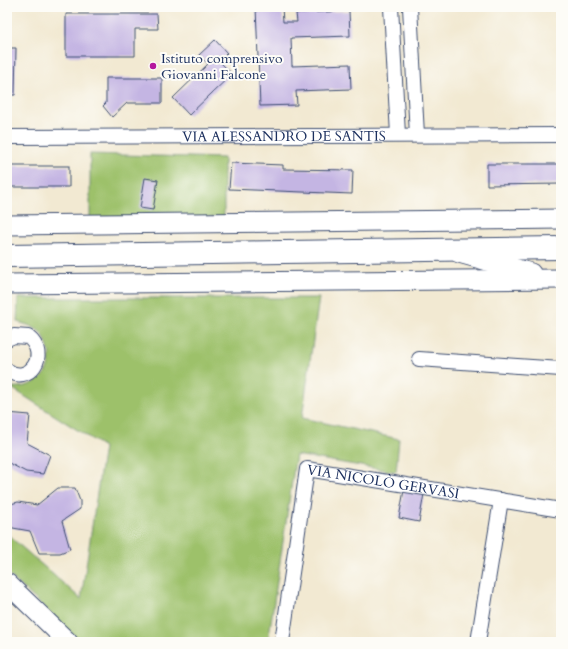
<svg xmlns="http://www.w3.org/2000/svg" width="568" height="649" font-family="Cardo,serif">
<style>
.green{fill:#9dc16b;stroke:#5c7864}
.building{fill:#c4b5e3}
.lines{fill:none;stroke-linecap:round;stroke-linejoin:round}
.street-casing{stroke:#3b4b6f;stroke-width:16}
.secondary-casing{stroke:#3b4b6f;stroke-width:21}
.primary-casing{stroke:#3b4b6f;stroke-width:24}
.street{stroke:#fff;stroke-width:14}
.secondary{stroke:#fff;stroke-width:19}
.primary{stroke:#fff;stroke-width:22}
.poi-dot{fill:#b5179e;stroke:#fdfcf7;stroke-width:1.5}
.labels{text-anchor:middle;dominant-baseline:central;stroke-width:4;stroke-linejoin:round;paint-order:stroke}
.poi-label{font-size:14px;fill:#1b2f5e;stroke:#fdfcf7;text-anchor:start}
.street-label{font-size:14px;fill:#1b2f5e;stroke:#fdfcf7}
</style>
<rect width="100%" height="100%" fill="#fdfcf7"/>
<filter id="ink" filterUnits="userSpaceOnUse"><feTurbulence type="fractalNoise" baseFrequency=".025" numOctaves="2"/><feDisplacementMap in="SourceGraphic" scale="8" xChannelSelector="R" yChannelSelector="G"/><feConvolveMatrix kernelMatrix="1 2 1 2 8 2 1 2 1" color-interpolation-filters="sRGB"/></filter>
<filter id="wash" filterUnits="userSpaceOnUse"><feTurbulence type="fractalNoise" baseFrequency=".012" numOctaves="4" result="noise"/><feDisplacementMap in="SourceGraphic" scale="16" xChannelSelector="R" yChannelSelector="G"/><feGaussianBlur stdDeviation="0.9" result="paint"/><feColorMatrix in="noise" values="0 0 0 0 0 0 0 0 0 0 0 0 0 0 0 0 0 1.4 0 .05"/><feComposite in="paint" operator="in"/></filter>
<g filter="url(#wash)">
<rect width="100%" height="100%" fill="#f2e9d2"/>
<!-- green -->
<g class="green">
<path d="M90 154 224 158V217L90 218Z"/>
<path d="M18 298H319L302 418 399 439 396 472 296 455 268 642H81L7 573V534L81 599 104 447 10 387C32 389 53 376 49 351 47 345 45 336 40 332 33 326 25 324 17 322Z"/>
</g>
<g id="blocks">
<!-- building -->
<g class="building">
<path d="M256 7H282L283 22H297L296 13 349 11 350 36 291 38 292 66 350 64 351 89 296 91 297 105 260 106Z"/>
<path d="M66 14H157L158 29H135V56H66Z"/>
<path d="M215 40 227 53 219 61 232 74 189 115 173 98 208 64 199 55Z"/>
<path d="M7 48H16L15 95H7Z"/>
<path d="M106 78H162V103H127L112 117 103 106 106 103Z"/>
<path d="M231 163 283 165V169L353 170 352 194 229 189Z"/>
<path d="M487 164H561V184L487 185Z"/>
<rect x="7" y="166" width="62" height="21"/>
<path d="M145 178 158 180 153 210 140 208Z"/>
<path d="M7 413 30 415 27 443 50 455 43 474 26 472 7 462Z"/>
<path d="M58 488H75L80 501V509L62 521 70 549 60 553H39L30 531 13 528 7 522V505L18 502 37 505Z"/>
<path d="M404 490 424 494 419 522 399 518Z"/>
</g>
</g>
</g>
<g filter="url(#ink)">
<use href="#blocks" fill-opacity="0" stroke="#3b4b6f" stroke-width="1"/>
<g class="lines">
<defs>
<g id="street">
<path d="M391 7 398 135"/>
<path d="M410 7 417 135"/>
<path id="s1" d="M7 137 561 135"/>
<path d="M7 339 14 336 28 337C51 355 28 386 7 370"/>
<path d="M419 359 561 369"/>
<path id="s2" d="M282 642 307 469 561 510"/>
<path d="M478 642 501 500"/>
</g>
<g id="secondary">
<path d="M7 225 561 219"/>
<path d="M459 253 531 273"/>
<path d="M7 284 561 279"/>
<path d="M7 583 68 642"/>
</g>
<path id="primary" d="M7 256 561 248"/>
</defs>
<!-- street casing -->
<use href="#street" class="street-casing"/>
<!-- secondary casing -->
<use href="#secondary" class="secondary-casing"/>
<!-- primary casing -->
<use href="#primary" class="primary-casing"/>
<!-- street -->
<use href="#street" class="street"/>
<!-- secondary -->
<use href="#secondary" class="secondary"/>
<!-- primary -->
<use href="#primary" class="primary"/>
</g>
</g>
<!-- markers -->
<circle class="poi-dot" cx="153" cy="66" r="4"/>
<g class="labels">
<!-- poi labels -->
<g class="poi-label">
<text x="161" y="58">Istituto comprensivo<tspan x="161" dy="16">Giovanni Falcone</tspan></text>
</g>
<!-- street labels -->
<g class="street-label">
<text stroke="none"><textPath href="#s1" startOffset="277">VIA ALESSANDRO DE SANTIS</textPath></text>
<text stroke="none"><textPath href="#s2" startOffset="252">VIA NICOLÒ GERVASI</textPath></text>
</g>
</g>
<!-- margin -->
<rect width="568" height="649" fill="none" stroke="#fdfcf7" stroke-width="24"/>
</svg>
